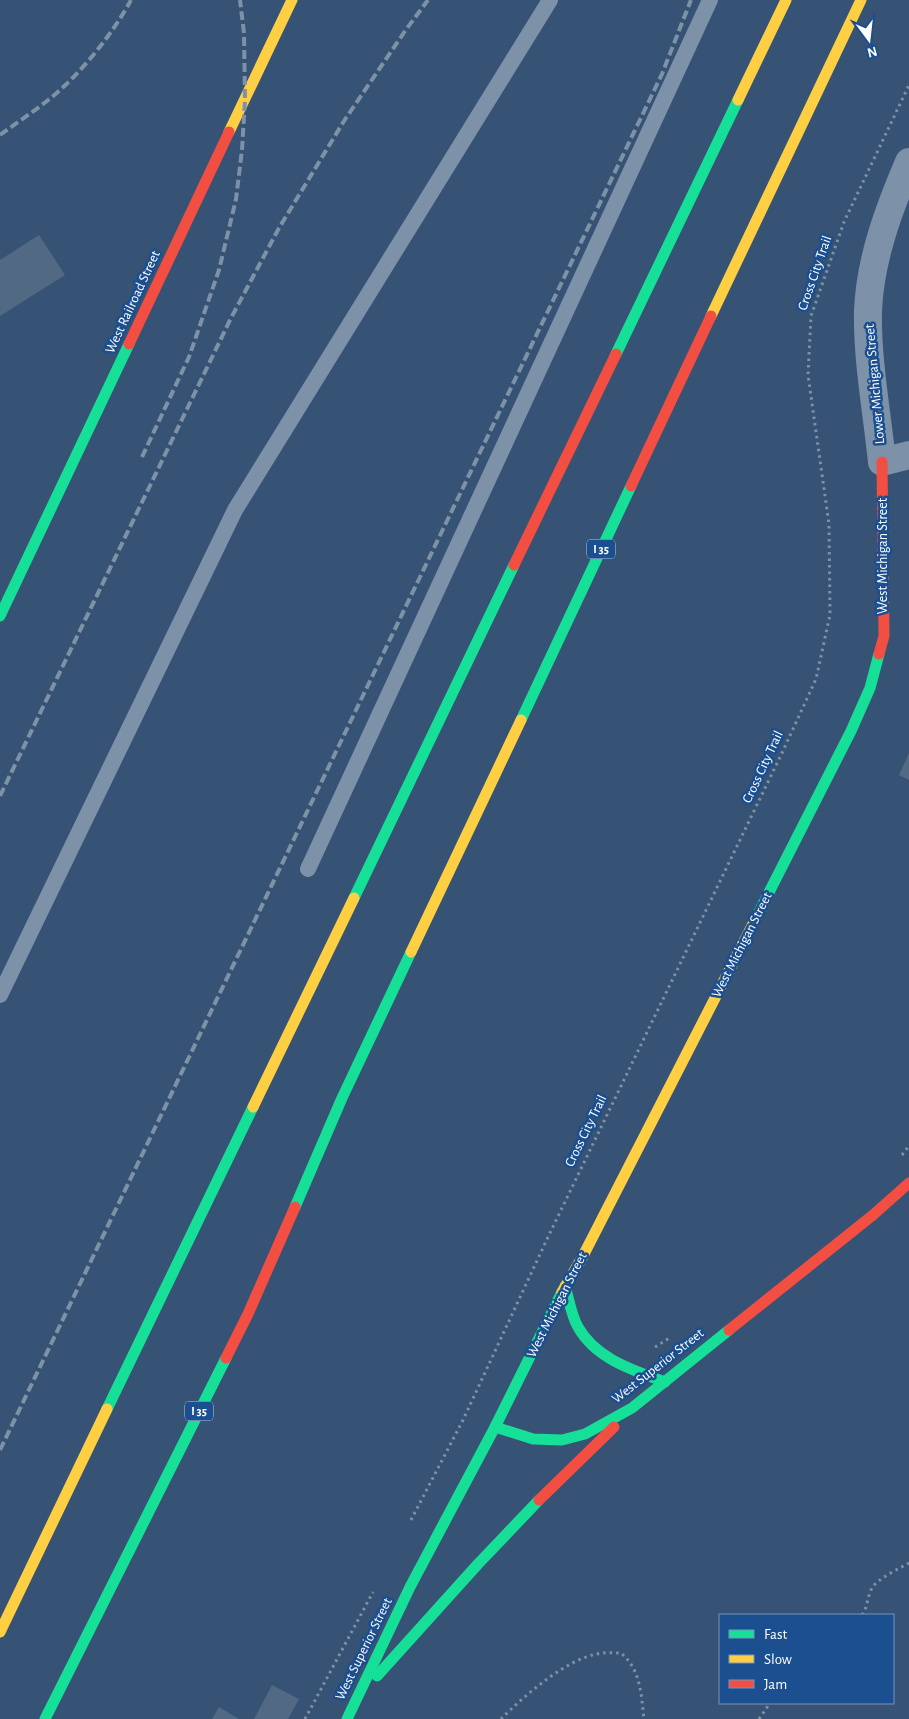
<svg xmlns="http://www.w3.org/2000/svg" width="909" height="1719" font-family="'Alegreya Sans',sans-serif">
<style>
.building{fill:#526984}
.lines{fill:none;stroke-linecap:round;stroke-linejoin:round}
.path{stroke:#7d92a8;stroke-width:3;stroke-dasharray:2.5 4;stroke-linecap:butt}
.lane{stroke:#7d92a8;stroke-width:16}
.street{stroke:#7d92a8;stroke-width:28}
.fast{stroke:#16e098;stroke-width:11}
.slow{stroke:#ffcf43;stroke-width:11}
.jam{stroke:#f24e42;stroke-width:11}
.rail{stroke:#7e92a7;stroke-width:4;stroke-dasharray:9 4;stroke-linecap:butt}
.labels{text-anchor:middle;dominant-baseline:central;stroke-width:5;stroke-linejoin:round;paint-order:stroke}
.shield{fill:#1b4f8f;stroke:#bbcadd;stroke-width:1}
.shield-label{font-size:12px;font-weight:bold;fill:#fff}
.street-label{font-size:14px;fill:#fff;stroke:#1b4f8f}
</style>
<rect width="100%" height="100%" fill="#365274"/>
<!-- building -->
<g class="building">
<path d="M39 235 65 275 0 316V260Z"/>
<path d="M909 753V780L899 775Z"/>
<path d="M272 1685 299 1699 288 1719H254Z"/>
<path d="M219 1707 239 1719H212Z"/>
</g>
<g class="lines">
<!-- path -->
<g class="path">
<path d="M902 1155 909 1146"/>
<path d="M655 1347 671 1337"/>
<path d="M411 1520 463 1420 548 1237 782 753 816 679 830 615 829 524 808 375 811 316 844 222 909 85"/>
<path d="M862 1615C868 1607 867 1597 872 1588 877 1579 900 1568 909 1563"/>
<path d="M305 1719 373 1592"/>
<path d="M501 1719C524 1696 565 1660 597 1654 605 1652 613 1653 621 1653 641 1670 641 1694 644 1719"/>
<path d="M759 1719 770 1703"/>
</g>
<!-- lane -->
<g class="lane">
<path d="M308 869 710 0"/>
<path d="M0 995 235 510 550 0"/>
</g>
<!-- street -->
<path class="street" d="M909 162C889 209 870 259 868 311 867 361 877 412 882 462L909 455"/>
<!-- fast -->
<g class="fast">
<path d="M616 354 738 100"/>
<path d="M0 616 129 344"/>
<path d="M521 720 631 486"/>
<path d="M354 898 514 565"/>
<path d="M755 920 851 731 870 688 879 654"/>
<path d="M295 1207 342 1098 411 952"/>
<path d="M565 1286C569 1299 571 1315 578 1327 596 1359 633 1370 665 1382"/>
<path d="M107 1409 253 1107"/>
<path d="M495 1427 533 1439 562 1440 585 1434 632 1408 729 1330"/>
<path d="M377 1676 478 1564 539 1500"/>
<path d="M45 1719 226 1358"/>
<path d="M347 1719 410 1587 495 1427 562 1292"/>
</g>
<!-- slow -->
<g class="slow">
<path d="M738 100 786 0"/>
<path d="M229 132 292 0"/>
<path d="M711 316 861 0"/>
<path d="M411 952 521 720"/>
<path d="M253 1107 354 898"/>
<path d="M562 1292 583 1256 755 920"/>
<path d="M0 1632 107 1409"/>
</g>
<!-- jam -->
<g class="jam">
<path d="M129 344 229 132"/>
<path d="M631 486 711 316"/>
<path d="M514 565 616 354"/>
<path d="M879 654 884 636 882 462"/>
<path d="M729 1330 873 1215 909 1183"/>
<path d="M226 1358 248 1314 295 1207"/>
<path d="M539 1500 614 1427"/>
</g>
<!-- rail -->
<g class="rail">
<path d="M0 135C16 123 32 113 47 101 79 76 112 35 131 0"/>
<path d="M142 457 189 357 219 270 236 199 242 150 245 100 244 33 240 0"/>
<path d="M0 796 231 318 279 228 344 121 405 31 428 0"/>
<path d="M0 1450 662 74 691 0"/>
</g>
</g>
<g class="labels">
<!-- shield labels -->
<g class="shield">
<rect x="587" y="539.5" width="28" height="19" rx="4"/>
<rect x="185" y="1401.5" width="28" height="19" rx="4"/>
</g>
<g class="shield-label">
<text x="601" y="549">I 35</text>
<text x="199" y="1411">I 35</text>
</g>
<!-- street labels -->
<g class="street-label">
<text transform="translate(815 273) rotate(-71)">Cross City Trail</text>
<text transform="translate(133 302) rotate(-65)">West Railroad Street</text>
<text transform="translate(875 384) rotate(-95)">Lower Michigan Street</text>
<text transform="translate(883 556) rotate(-90)">West Michigan Street</text>
<text transform="translate(763 767) rotate(-65)">Cross City Trail</text>
<text transform="translate(742 945) rotate(-63)">West Michigan Street</text>
<text transform="translate(586 1131) rotate(-64)">Cross City Trail</text>
<text transform="translate(557 1305) rotate(-63)">West Michigan Street</text>
<text transform="translate(658 1366) rotate(-38)">West Superior Street</text>
<text transform="translate(364 1649) rotate(-64)">West Superior Street</text>
</g>
</g>
<!-- legend -->
<rect x="719" y="1614" width="175" height="90" fill="#1b4f8f" stroke="#7695bc"/>
<rect x="729" y="1630" width="25" height="8" fill="#16e098" stroke="#7695bc"/>
<text x="764" y="1639" font-size="15" fill="#ffffff">Fast</text>
<rect x="729" y="1655" width="25" height="8" fill="#ffcf43" stroke="#7695bc"/>
<text x="764" y="1664" font-size="15" fill="#ffffff">Slow</text>
<rect x="729" y="1680" width="25" height="8" fill="#f24e42" stroke="#7695bc"/>
<text x="764" y="1689" font-size="15" fill="#ffffff">Jam</text>
<!-- north arrow -->
<g transform="translate(869 40) rotate(165)" stroke="#1b4f8f" stroke-width="4" paint-order="stroke">
<path d="M0-4L9 19L0 12L-9 19Z" fill="#ffffff"/>
<text y="-8" font-size="14" font-weight="bold" text-anchor="middle" fill="#ffffff">N</text>
</g>
</svg>
